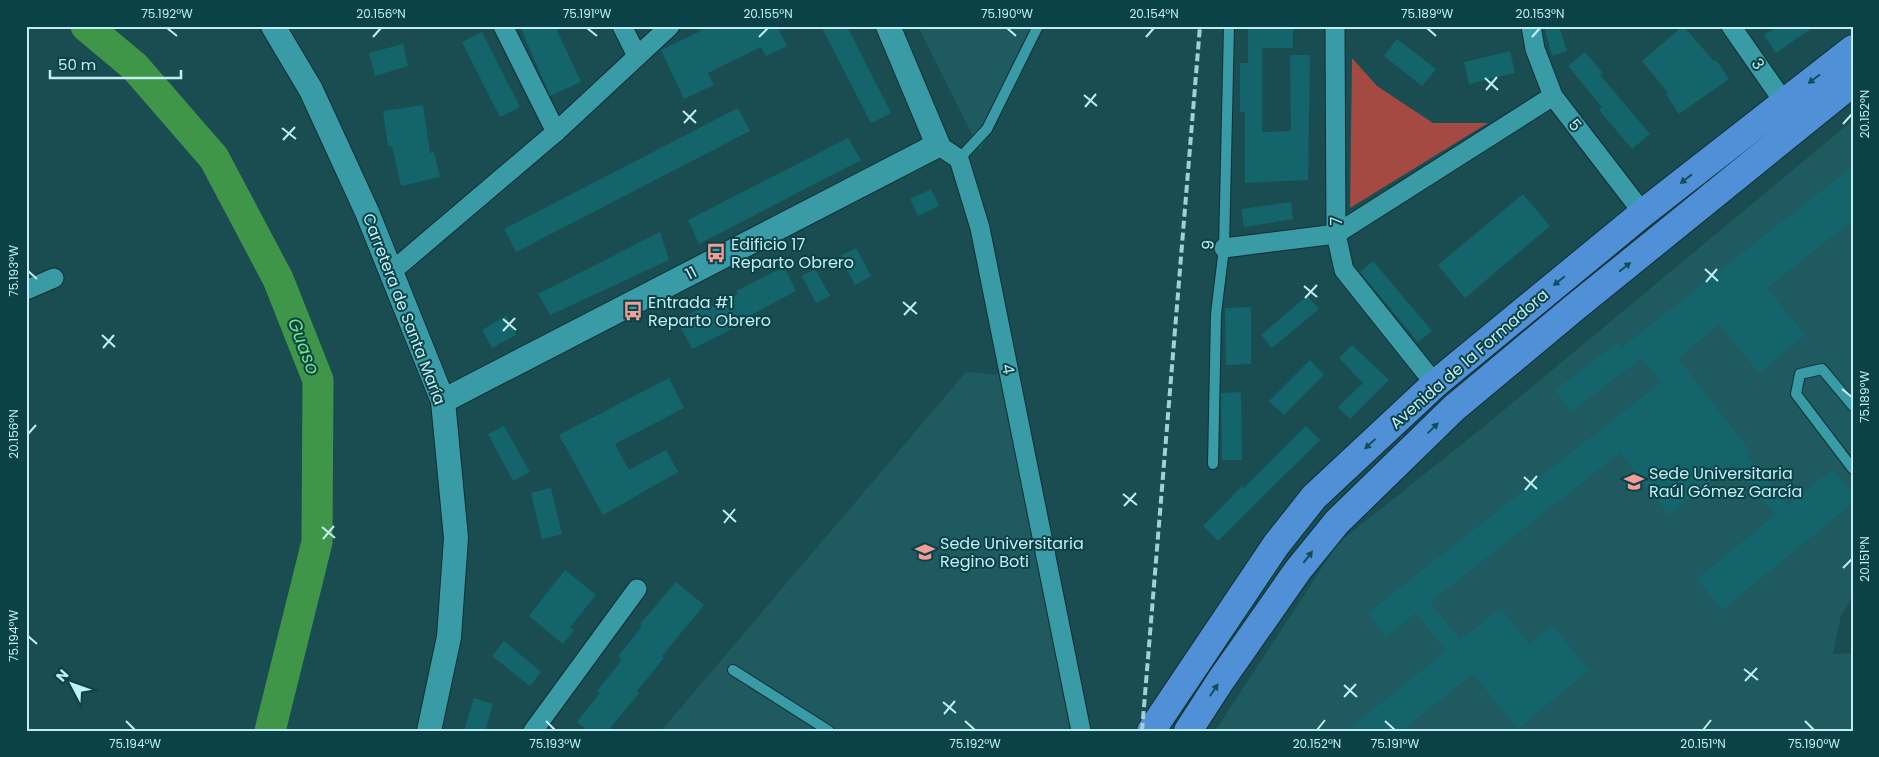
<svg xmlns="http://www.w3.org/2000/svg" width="1879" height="757" font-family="Poppins,sans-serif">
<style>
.built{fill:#1e5a60}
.green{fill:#a54943}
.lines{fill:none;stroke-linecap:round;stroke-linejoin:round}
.river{stroke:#3f9649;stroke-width:31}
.building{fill:#14646c}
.service-casing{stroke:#113033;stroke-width:12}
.minor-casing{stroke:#113033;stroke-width:21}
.tertiary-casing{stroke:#113033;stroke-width:26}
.primary-casing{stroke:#113033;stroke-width:30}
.service{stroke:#399ba6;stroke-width:10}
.minor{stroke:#399ba6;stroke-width:19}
.tertiary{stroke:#399ba6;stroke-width:24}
.primary{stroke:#4f90d6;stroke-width:28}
.rail{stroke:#a3d0d6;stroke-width:4;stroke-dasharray:8 4;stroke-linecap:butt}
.oneway{fill:#144e5d}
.ticks{fill:none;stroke:#c2edf3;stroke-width:2}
.labels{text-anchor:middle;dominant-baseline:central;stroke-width:4;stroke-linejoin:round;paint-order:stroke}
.street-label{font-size:16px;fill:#c2edf3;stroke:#0a4248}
.poi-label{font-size:16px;fill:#c2edf3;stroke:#0a4248;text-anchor:start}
.water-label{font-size:18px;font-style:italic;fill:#77e581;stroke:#0a4248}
.neatline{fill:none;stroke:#c2edf3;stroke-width:2}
.ticks-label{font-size:12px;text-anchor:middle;fill:#c2edf3}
</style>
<rect width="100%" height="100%" fill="#194d52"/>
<!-- built -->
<g class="built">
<path d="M918 26H1039L980 150Z"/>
<path d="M1853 120V595L1841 616 1833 654 1853 653V731H1215L1338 543 1492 420Z"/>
<path d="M966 372 1002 375 1070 731H661Z"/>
</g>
<!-- green -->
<path class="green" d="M1352 58 1377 86 1433 123H1488L1350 208Z"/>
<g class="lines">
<!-- river -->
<path class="river" d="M86 26 135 67 214 158 278 279 318 380 317 542 270 731"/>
</g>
<!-- building -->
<g class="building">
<path d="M520 26H555L581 82 550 96Z"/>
<path d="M699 26H777L787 46 766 56 761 47 708 73 714 85 684 99 661 50 701 31Z"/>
<path d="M821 26H847L891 113 871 123Z"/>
<path d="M1248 26H1293V48H1262V132L1291 131 1290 55H1310L1308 180 1245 183V112H1240V63H1248Z"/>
<path d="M1544 26H1559L1567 51 1552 56Z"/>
<path d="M1683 26 1714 61 1716 60 1729 79 1679 114 1666 94 1668 93 1642 61Z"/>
<path d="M1778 26H1815L1776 53 1764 35Z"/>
<path d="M482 32 520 107 500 117 462 42Z"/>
<path d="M1397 39 1436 69 1422 86 1384 56Z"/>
<path d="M403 44 408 66 375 76 369 53Z"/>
<path d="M1510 51 1515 73 1469 84 1464 62Z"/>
<path d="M1585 52 1603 73 1600 75 1650 134 1632 149 1599 110 1602 107 1568 66Z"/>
<path d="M423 105 430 153 434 152 440 177 401 186 392 146H388L383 111Z"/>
<path d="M738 108 750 131 516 252 504 229Z"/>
<path d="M848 138 861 160 699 244 688 220Z"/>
<path d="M1853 166V220L1767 288 1805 335 1759 373 1719 325 1678 358 1750 451 1746 454 1788 505 1833 469 1853 494V503L1722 610 1697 579 1775 515 1733 464 1669 515 1620 453 1430 602 1460 640 1501 608 1529 644 1552 625 1589 670 1518 729 1473 674 1401 731H1346L1446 651 1416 613 1386 637 1368 613 1661 382 1642 358 1571 412 1555 390 1617 343 1621 348Z"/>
<path d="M931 189 939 206 918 216 910 199Z"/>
<path d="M1523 194 1550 226 1465 298 1438 265Z"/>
<path d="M1291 202 1293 219 1244 227 1241 209Z"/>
<path d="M660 232 669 260 550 315 538 294Z"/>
<path d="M856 248 871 276 855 285 840 256Z"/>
<path d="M1373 261 1432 331 1418 342 1360 272Z"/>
<path d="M784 267 796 291 742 320 743 322 726 332 692 349 677 320 711 303 713 307 738 294 736 291Z"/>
<path d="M815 269 830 296 816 303 802 276Z"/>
<path d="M1307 296 1319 309 1272 348 1261 335Z"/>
<path d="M1251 307V364L1226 365 1225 308Z"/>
<path d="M506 316 516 335 492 348 482 330Z"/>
<path d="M1352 345 1389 380 1350 419 1338 407 1363 383 1339 358Z"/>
<path d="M1310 360 1324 375 1284 415 1269 401Z"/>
<path d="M669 378 684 408 615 444 629 470 666 450 678 472 603 515 559 435Z"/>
<path d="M1241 392 1242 460H1222L1221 393Z"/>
<path d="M504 426 530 472 513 481 488 434Z"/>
<path d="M1306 426 1320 440 1218 541 1203 526 1243 485V489Z"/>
<path d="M551 488 562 534 542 539 531 493Z"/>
<path d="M565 570 596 595 570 627 574 630 563 644 529 616Z"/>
<path d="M676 582 704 605 662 656 664 658 637 691 639 693 608 731H588L577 722 600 693 597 691 622 660 618 656 642 626 640 624Z"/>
<path d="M504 641 541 672 530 686 492 656Z"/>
<path d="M474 698 493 704 485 731H464Z"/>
</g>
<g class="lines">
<defs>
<g id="service">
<path d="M959 159 987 129 1038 26"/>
<path d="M1853 406 1822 369 1800 374 1796 394 1853 469"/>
<path d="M1213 464 1216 314 1224 248 1229 26"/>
<path d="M733 670 829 731"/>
</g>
<g id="minor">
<path d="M503 26 556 132"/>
<path d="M622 26 637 56"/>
<path d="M1335 26 1336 234 1344 270 1435 384"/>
<path d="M1531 26 1535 49 1553 96 1643 213"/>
<path d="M1731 26 1784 102"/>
<path d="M938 145 959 159 980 228 1081 731"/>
<path d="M1224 248 1336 234 1553 96"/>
<path d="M390 273 556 132 670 26"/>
<path d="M26 290 54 278"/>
<path d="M533 731 637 589"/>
</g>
<g id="tertiary">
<path d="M273 26 311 90 367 212 443 401 456 538 449 637 429 731"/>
<path d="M443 401 938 145 888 26"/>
</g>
<g id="primary">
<path d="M1151 731 1276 545 1314 497 1435 384 1643 213 1853 49"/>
<path d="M1188 731 1221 680 1298 570 1337 522 1454 408 1574 308 1853 82"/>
</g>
</defs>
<!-- service casing -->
<use href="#service" class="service-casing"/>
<!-- minor casing -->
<use href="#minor" class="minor-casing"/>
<!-- tertiary casing -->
<use href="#tertiary" class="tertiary-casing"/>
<!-- primary casing -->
<use href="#primary" class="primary-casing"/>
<!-- service -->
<use href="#service" class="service"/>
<!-- minor -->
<use href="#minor" class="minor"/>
<!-- tertiary -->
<use href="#tertiary" class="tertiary"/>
<!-- primary -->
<use href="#primary" class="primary"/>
<!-- rail -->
<path class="rail" d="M1142 731 1200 26"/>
</g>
<!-- one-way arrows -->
<defs><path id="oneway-solid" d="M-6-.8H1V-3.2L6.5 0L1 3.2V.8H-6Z" transform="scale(1.25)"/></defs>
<g class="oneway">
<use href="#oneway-solid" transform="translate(1814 79) rotate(143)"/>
<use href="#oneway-solid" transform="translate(1686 179) rotate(142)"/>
<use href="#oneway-solid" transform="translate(1625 267) rotate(-39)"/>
<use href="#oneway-solid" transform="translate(1559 281) rotate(141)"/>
<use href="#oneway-solid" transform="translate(1433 428) rotate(-44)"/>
<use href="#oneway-solid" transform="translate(1370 444) rotate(137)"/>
<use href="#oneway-solid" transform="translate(1308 557) rotate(-52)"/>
<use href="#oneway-solid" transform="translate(1214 690) rotate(-57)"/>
</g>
<!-- ticks -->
<path class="ticks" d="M167 28 177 36M587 28 597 36M1007 28 1016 36M1427 28 1436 36M373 37 381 28M759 37 768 28M1146 37 1154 28M1532 37 1540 28M1485 78 1498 90M1486 90 1497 77M1084 95 1097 106M1085 107 1096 94M683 111 696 123M684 123 696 110M1843 124 1852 114M282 128 296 139M283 140 295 127M1705 269 1718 281M28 271 37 279M1706 282 1717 269M1304 286 1317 297M1305 298 1317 285M903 302 917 314M904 315 916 302M503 319 516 330M503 331 515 318M102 335 115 347M103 348 114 335M1842 389 1852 397M28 434 36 425M1524 477 1537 489M1525 490 1537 476M1123 494 1137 505M1124 506 1136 493M723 510 736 522M724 523 735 509M322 527 335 538M323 539 334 526M1843 568 1852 559M28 636 37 644M1744 669 1758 680M1745 681 1757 668M1344 685 1357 697M1344 697 1356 684M943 702 956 713M944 714 955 701M126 721 135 730M546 721 555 730M965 721 975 730M1385 721 1395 730M1805 721 1814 730M1317 730 1325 720M1703 730 1711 720"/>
<!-- icons -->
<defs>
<symbol id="bus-bare" viewBox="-9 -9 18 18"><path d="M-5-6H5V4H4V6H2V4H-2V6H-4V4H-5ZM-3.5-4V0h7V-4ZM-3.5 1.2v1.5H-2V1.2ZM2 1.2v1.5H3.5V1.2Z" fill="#f59c94" stroke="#0a4248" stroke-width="2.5" paint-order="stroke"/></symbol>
<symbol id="university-bare" viewBox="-9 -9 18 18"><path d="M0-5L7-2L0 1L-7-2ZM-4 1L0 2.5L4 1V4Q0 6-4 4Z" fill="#f59c94" stroke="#0a4248" stroke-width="2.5" paint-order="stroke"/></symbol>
</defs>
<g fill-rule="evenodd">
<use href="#bus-bare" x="702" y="239" width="28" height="28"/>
<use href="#bus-bare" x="619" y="297" width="28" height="28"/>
<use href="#university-bare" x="1620" y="468" width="28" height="28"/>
<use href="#university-bare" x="911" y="538" width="28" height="28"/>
</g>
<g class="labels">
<!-- street labels -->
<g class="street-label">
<text transform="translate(1758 64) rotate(55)">3</text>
<text transform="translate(1575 125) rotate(52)">5</text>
<text transform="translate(1336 221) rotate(-90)">7</text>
<text transform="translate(1208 245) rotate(-87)">9</text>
<text transform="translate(691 273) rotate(-27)">11</text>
<text transform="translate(404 309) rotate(69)">Carretera de Santa María</text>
<text transform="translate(1469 359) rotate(-41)">Avenida de la Formadora</text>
<text transform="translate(1008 369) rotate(79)">4</text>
</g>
<!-- poi labels -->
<g class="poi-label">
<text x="731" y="244">Edificio 17<tspan x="731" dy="18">Reparto Obrero</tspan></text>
<text x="648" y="302">Entrada #1<tspan x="648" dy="18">Reparto Obrero</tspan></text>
<text x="1649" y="473">Sede Universitaria<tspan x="1649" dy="18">Raúl Gómez García</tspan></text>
<text x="940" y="543">Sede Universitaria<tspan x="940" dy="18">Regino Boti</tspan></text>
</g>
<!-- water labels -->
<g class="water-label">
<text transform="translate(304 346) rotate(69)">Guaso</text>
</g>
</g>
<!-- border -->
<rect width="1879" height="757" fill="none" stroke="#0a4248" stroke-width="55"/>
<!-- north arrow -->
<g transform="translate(72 684) rotate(311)" stroke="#0a4248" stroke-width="4" paint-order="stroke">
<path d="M0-4L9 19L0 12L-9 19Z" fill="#c2edf3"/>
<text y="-8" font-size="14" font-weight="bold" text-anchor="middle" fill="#c2edf3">N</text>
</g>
<!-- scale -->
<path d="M50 70v8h131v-8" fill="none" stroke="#c2edf3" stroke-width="2.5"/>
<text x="58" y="70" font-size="15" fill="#c2edf3" stroke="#0a4248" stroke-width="4" paint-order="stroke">50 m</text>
<rect x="28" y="28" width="1824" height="702" class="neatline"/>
<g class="ticks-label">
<text x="167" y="18">75.192°W</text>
<text x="381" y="18">20.156°N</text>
<text x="587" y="18">75.191°W</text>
<text x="768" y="18">20.155°N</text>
<text x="1007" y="18">75.190°W</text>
<text x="1154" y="18">20.154°N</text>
<text x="1427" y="18">75.189°W</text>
<text x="1540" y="18">20.153°N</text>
<text transform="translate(1865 114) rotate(-90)" y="4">20.152°N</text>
<text transform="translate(14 271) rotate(-90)" y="4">75.193°W</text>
<text transform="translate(1865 397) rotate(-90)" y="4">75.189°W</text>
<text transform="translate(14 434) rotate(-90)" y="4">20.156°N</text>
<text transform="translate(1865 559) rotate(-90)" y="4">20.151°N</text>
<text transform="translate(14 636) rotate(-90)" y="4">75.194°W</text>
<text x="135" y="748">75.194°W</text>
<text x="555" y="748">75.193°W</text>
<text x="975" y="748">75.192°W</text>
<text x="1317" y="748">20.152°N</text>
<text x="1395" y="748">75.191°W</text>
<text x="1703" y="748">20.151°N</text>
<text x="1814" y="748">75.190°W</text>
</g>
</svg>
